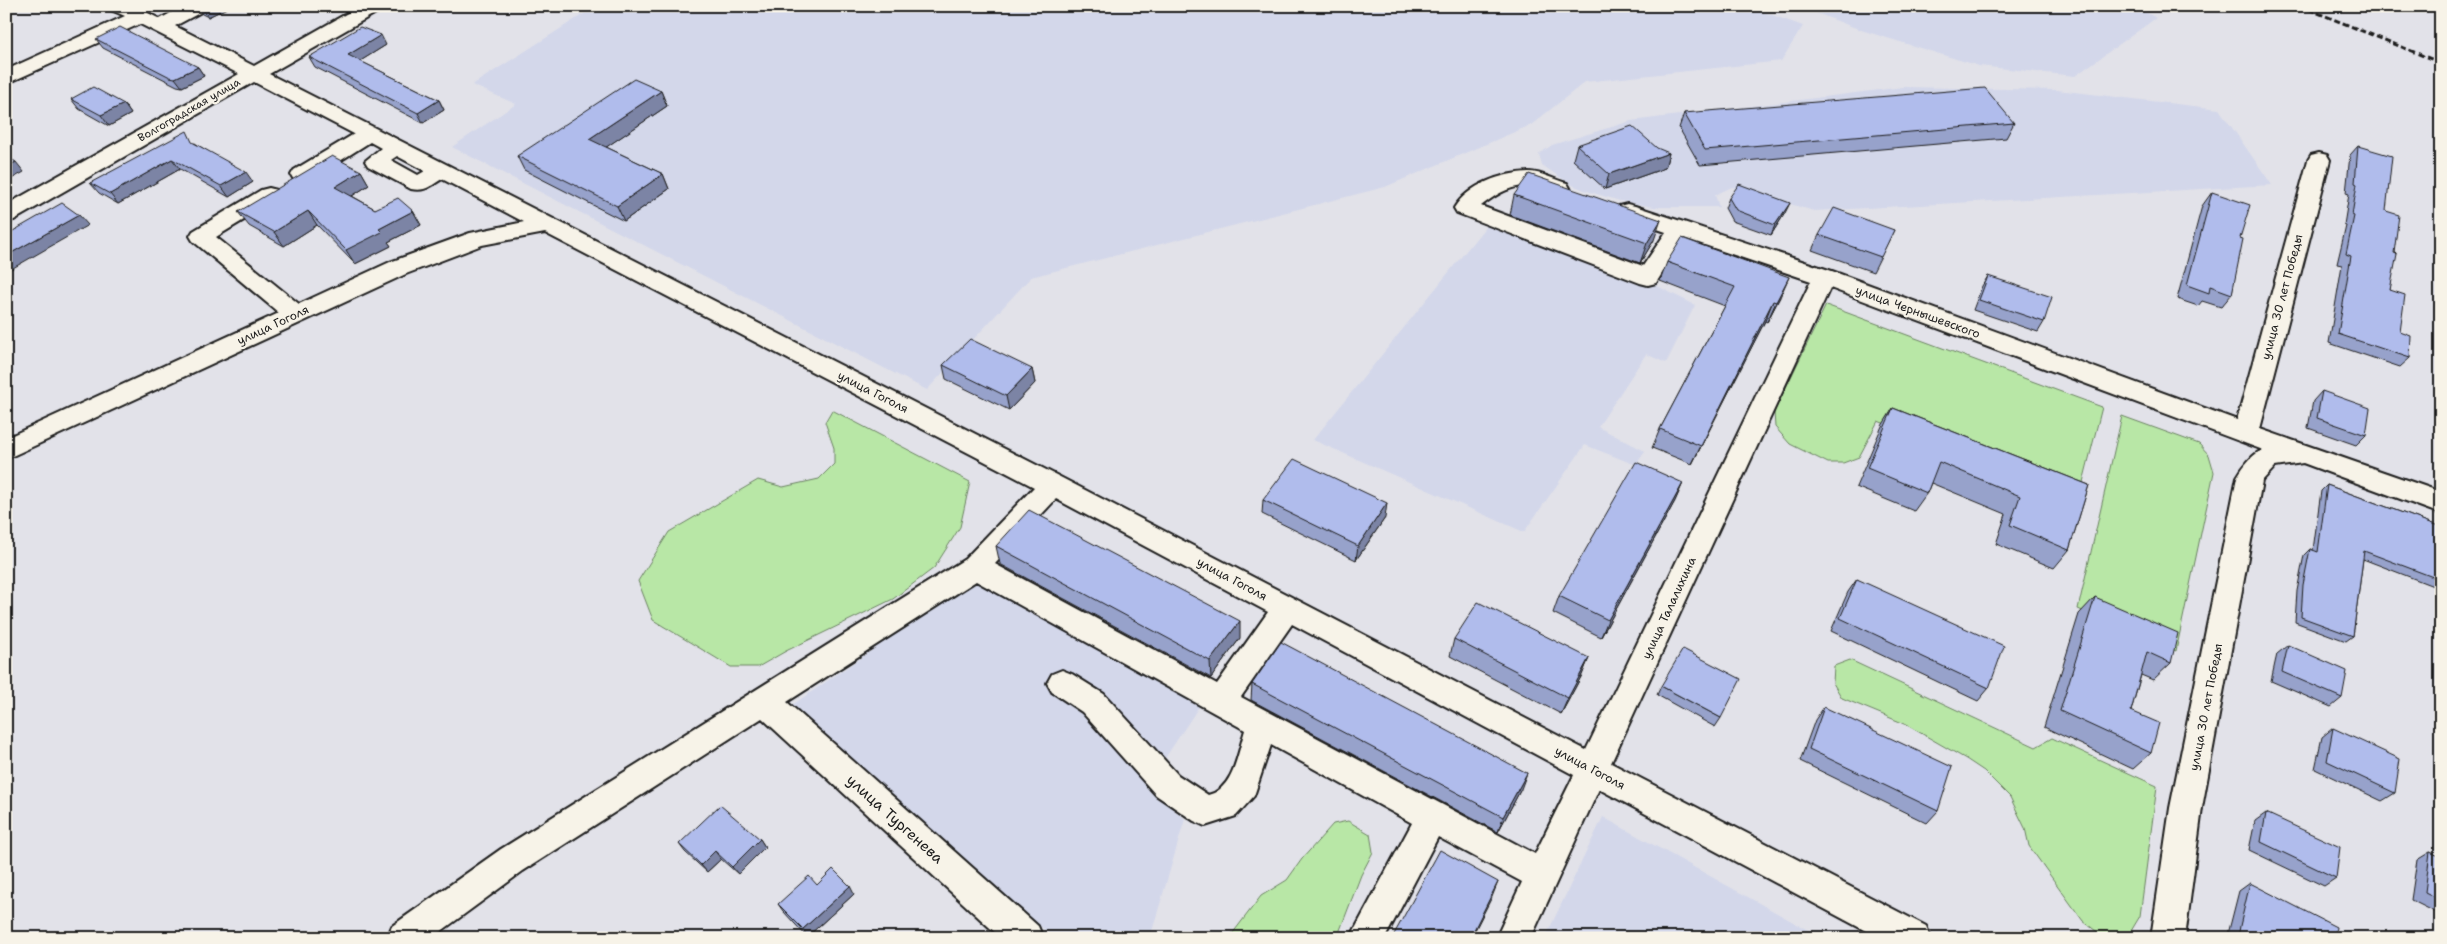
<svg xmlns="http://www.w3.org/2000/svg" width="2447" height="944" font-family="'Shantell Sans',sans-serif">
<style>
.built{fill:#d3d7ea}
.green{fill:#b8e7a6;stroke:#6a8261}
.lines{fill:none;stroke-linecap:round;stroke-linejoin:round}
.minor-casing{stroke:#1c1c1c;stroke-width:4}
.minor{fill:#f7f3e8;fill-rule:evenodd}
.rail{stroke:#1c1c1c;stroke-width:3;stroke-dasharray:6 3;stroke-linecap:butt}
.wall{fill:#97a2cb;stroke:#1c1c1c}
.shaded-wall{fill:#7b84a5;stroke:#1c1c1c}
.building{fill:#b0bcec;stroke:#1c1c1c}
.labels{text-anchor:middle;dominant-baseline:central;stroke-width:4.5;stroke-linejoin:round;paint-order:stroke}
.far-street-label{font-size:11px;fill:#1c1c1c;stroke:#f7f3e8}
.street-label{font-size:12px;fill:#1c1c1c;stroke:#f7f3e8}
.near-street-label{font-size:15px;fill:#1c1c1c;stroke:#f7f3e8}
</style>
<rect width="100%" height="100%" fill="#e2e2e9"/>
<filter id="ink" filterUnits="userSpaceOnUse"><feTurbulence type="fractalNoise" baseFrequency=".02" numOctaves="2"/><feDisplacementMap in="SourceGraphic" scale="10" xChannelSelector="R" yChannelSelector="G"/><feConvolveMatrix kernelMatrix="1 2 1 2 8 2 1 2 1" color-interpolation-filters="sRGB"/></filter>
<g filter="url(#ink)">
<!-- built -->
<g class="built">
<path d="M596 6H1746L1803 26 1781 61 1585 82 1531 125 1385 187 1031 277 927 390 452 147 516 104 472 85Z"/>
<path d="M1798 6H2135L2156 18 2075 76 1979 66 1861 30Z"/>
<path d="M1903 87 2057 90 2219 109 2272 185 1814 211 1732 187 1715 195 1719 207H1654L1620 201 1587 191 1570 184 1542 165 1539 154 1552 145 1631 121Z"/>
<path d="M1487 225 1651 283 1695 305 1666 363 1646 354 1598 427 1645 451 1636 465 1585 445 1524 532 1313 440Z"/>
<path d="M974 580 1200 705 1146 787 1185 819 1150 938H1054L788 708Z"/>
<path d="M1603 817 1822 938H1545Z"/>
</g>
<!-- green -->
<g class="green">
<path d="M1826 305 2102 407 2078 502 1878 421 1859 457 1843 463H1828L1790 444 1775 427 1774 412Z"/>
<path d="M832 410 970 482 960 527 934 568 893 599 786 651 758 667H731L653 620 638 581 669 532 758 480 783 487 819 479 834 464V448L825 422Z"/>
<path d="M2122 416 2199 444 2209 455 2214 472 2176 651 2078 609Z"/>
<path d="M1850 660 2036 747 2052 738 2157 786 2140 916 2128 936 2105 938 2083 921 2029 846 2025 828 2010 797 1984 771 1966 759 1905 724 1842 698 1833 683 1834 666Z"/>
<path d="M1348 821 1370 834 1373 852 1361 875 1337 938H1229L1261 896 1287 880 1302 859 1333 824Z"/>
</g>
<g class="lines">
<defs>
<path id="minor" d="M109 6H134L160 19 183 6H207L205 10 175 26 254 66 360 6H383L381 10 269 74 1062 478 1586 750 1811 281 1684 238 1656 283 1648 285 1640 283 1457 213 1454 208C1469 184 1502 173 1529 172 1541 172 1555 180 1567 183L1570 188 1567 193C1554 196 1544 190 1532 187 1513 183 1495 195 1481 206L1643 266 1666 232 1619 216 1616 211 1619 206 1627 204 1635 206 1832 271 2237 420 2308 160 2311 155 2319 153 2327 155 2330 160 2260 429 2441 492V514L2303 463 2275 467 2262 481 2202 808 2185 938H2151L2170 808 2237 477C2242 468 2253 453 2263 450L1830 288 1611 763 1926 926 1931 938H1879L1599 789 1531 938H1496L1522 882 1438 837 1385 938H1350L1412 823 1271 745 1254 796 1236 816 1205 826 1194 821 1156 795 1082 712 1052 692 1047 683 1052 674 1062 670 1072 674 1104 694 1178 775 1208 795C1234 789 1238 752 1245 730L976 581 787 702 1038 926 1043 938H1001L762 718 523 871 432 938H387L392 926 501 849 965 559 1034 487 545 233 482 245 406 274 6 459V438L279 313 193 241 190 236 193 231 261 190 269 188 277 190 280 195 277 200 216 237 299 304 390 262 470 233 524 222 442 179C431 186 424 192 411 189L368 166 365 161 381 148 370 142 310 180 302 182 294 180 291 175 294 170 354 134 254 82 14 220 6 222V205L239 74 140 24 6 84V70L125 16 111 10ZM397 156 425 171 418 175 391 160ZM1056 499 1268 612 1217 684 995 564ZM1292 624 1574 775 1535 854 1241 697Z"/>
</defs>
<!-- minor casing -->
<use href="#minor" class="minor-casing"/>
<!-- minor -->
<use href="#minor" class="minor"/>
<!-- rail -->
<path class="rail" d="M2301 6 2441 63"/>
</g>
<!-- wall -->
<g class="wall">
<path d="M197 6H231L208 17 202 14Z"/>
<path d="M96 39 198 67 204 76 182 87 177 86 103 48Z"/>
<path d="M386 45 360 61 439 100 444 110 423 123 315 67 309 57Z"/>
<path d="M661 91 667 106 606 147 663 174 669 189 624 221 524 170 517 156Z"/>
<path d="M71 99 124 104 131 114 109 126 79 109Z"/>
<path d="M1684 113 2014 123 2006 138 1700 165 1679 128Z"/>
<path d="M195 143 253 182 229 197 180 169 118 204 99 193 90 183Z"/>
<path d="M1577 145 1669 153 1665 168 1605 189 1573 160Z"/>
<path d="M2358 146 2386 211 2394 253 2390 290 2400 332 2410 358 2400 367 2329 343 2342 265 2337 264 2346 226 2344 225 2349 194 2346 193 2350 155Z"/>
<path d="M361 171 369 185 352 196 375 209 413 211 421 225 388 242 391 246 355 264 317 225 284 246 249 226 238 212Z"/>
<path d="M2212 192 2240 238 2232 294 2221 307 2202 301 2198 306 2177 299 2202 206Z"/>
<path d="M1514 195 1654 240 1640 263 1510 215Z"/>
<path d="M1729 198 1785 213 1771 235 1732 221 1725 208Z"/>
<path d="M1894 230 1873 272 1812 250 1819 235Z"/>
<path d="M1667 262 1780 297 1767 322 1765 321 1692 464 1652 448 1660 429 1725 306 1660 281Z"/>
<path d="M1988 276 2044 322 2038 332 1973 310 1982 286Z"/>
<path d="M943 365 1032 369 1035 383 1009 410 946 379Z"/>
<path d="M2322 391 2366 435 2356 445 2308 428 2313 401Z"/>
<path d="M1893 408 2089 485 2069 550 2054 568 1996 544 2006 514 1931 483 1927 493 1914 511 1856 487 1882 426Z"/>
<path d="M1683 483 1675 501 1601 637 1553 613 1559 596Z"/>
<path d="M2327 485 2441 527V589L2363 559 2353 636 2346 641 2295 622 2297 591 2304 555 2310 549 2313 550 2321 491Z"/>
<path d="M1263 500 1385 518 1356 560 1262 514Z"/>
<path d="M996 546 1240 638 1211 678 1000 564Z"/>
<path d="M1857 579 1989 688 1978 701 1831 631 1848 592Z"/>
<path d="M2095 597 2171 663 2153 680 2141 675 2131 711 2151 753 2133 769 2044 727 2079 614Z"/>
<path d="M1454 639 1589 658 1582 675 1561 714 1450 656Z"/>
<path d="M2288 645 2342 698 2331 707 2271 681 2277 654Z"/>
<path d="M1252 684 1521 789 1498 832 1251 700Z"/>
<path d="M1661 686 1721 718 1715 727 1657 695Z"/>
<path d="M1824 707 1938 811 1927 823 1800 761 1815 720Z"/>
<path d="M2333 728 2395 793 2382 801 2315 769 2322 737Z"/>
<path d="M2266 813 2336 878 2324 886 2249 850 2255 821Z"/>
<path d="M760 839 765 847 738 874 721 859 707 872 685 852 679 844Z"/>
<path d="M2430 852 2441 857V915L2411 900 2417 860Z"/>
<path d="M2250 883 2334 938H2227L2239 891Z"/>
<path d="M817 885 854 894 807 937 783 911 778 904Z"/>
</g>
<!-- shaded-wall -->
<g class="shaded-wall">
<path d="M204 6H231L208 17 201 7Z"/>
<path d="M381 35 386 45 354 65 348 55Z"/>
<path d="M198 67 204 76 182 87 175 78Z"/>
<path d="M661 91 667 106 596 154 589 139Z"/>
<path d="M439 100 444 110 423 123 418 113Z"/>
<path d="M124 104 131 114 109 126 101 115Z"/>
<path d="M1669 153 1665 168 1605 189 1609 174Z"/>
<path d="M172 159 180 169 118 204 110 194Z"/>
<path d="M16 162 24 172 6 182V167Z"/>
<path d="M361 171 369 185 344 201 335 187Z"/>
<path d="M246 172 253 182 229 197 221 186Z"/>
<path d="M663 174 669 189 624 221 617 206Z"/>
<path d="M1790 203 1785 213 1771 235 1775 225Z"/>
<path d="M308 211 317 225 284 246 274 232Z"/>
<path d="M413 211 421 225 388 242 391 246 355 264 346 250 379 229Z"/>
<path d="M79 215 88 225 6 272V256Z"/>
<path d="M1661 220 1654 240 1640 263 1647 243Z"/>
<path d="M1789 277 1780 297 1767 322 1776 302Z"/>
<path d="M1773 301 1765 321 1692 464 1701 446Z"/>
<path d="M1032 369 1035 383 1009 410 1006 396Z"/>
<path d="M1683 483 1675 501 1601 637 1608 620Z"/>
<path d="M1387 503 1385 518 1356 560 1358 546Z"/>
<path d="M1240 621V638L1211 678 1210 661Z"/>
<path d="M1589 658 1582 675 1561 714 1568 698Z"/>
<path d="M1527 773 1521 789 1498 832 1503 817Z"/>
<path d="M760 839 765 847 738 874 732 867Z"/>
<path d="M715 851 721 859 707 872 701 865Z"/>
<path d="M1498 882 1492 897 1471 938H1470Z"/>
<path d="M850 886 854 894 807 937 803 929Z"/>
</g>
<!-- building -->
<g class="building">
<path d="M120 27 198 67 175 78 170 77 96 39Z"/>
<path d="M360 27 381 35 348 55 439 100 418 113 309 57Z"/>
<path d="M634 79 661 91 589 139 663 174 617 206 517 156Z"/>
<path d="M93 87 124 104 101 115 71 99Z"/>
<path d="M1985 88 2014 123 1705 150 1684 113Z"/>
<path d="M1632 126 1657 148 1669 153 1609 174 1577 145Z"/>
<path d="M187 131 192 142 246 172 221 186 172 159 110 194 90 183Z"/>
<path d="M2358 146 2392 156 2386 211 2399 215 2394 253 2397 254 2390 290 2405 295 2400 332 2411 336 2410 358 2338 334 2351 256 2346 254 2354 216 2352 215 2357 184 2355 183Z"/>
<path d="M6 156 16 162 6 167Z"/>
<path d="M332 156 361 171 335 187 375 209 398 198 413 211 379 229 382 232 346 250 308 211 274 232 238 212Z"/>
<path d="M1529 174 1661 220 1647 243 1514 195Z"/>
<path d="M1739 184 1790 203 1775 225 1736 210 1729 198Z"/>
<path d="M2212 192 2250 205 2240 238 2243 239 2232 294 2210 286 2209 293 2187 285Z"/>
<path d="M62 203 79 215 6 256V235Z"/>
<path d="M1834 208 1894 230 1881 257 1819 235Z"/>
<path d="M1682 238 1789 277 1776 302 1773 301 1701 446 1660 429 1735 287 1667 262Z"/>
<path d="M1988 276 2052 297 2044 322 1979 300Z"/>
<path d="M970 339 1032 369 1006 396 943 365Z"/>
<path d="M2322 391 2370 408 2366 435 2317 418Z"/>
<path d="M1893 408 2089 485 2069 550 2010 525 2020 496 1939 462 1927 493 1867 468Z"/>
<path d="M1294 459 1387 503 1358 546 1263 500Z"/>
<path d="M1636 462 1683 483 1608 620 1559 596Z"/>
<path d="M2327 485 2441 527V580L2364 551 2353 636 2301 617 2303 585 2310 549 2318 552Z"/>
<path d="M1029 510 1240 621 1210 661 996 546Z"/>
<path d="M1857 579 2004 646 1989 688 1840 618Z"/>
<path d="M2095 597 2178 633 2171 663 2147 652 2131 711 2159 723 2151 753 2060 711Z"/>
<path d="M1478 602 1589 658 1568 698 1454 639Z"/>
<path d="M1281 642 1527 773 1503 817 1252 684Z"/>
<path d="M2288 645 2347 671 2342 698 2282 672Z"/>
<path d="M1683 649 1741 679 1721 718 1661 686Z"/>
<path d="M1824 707 1952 767 1938 811 1809 749Z"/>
<path d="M2333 728 2400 759 2395 793 2327 761Z"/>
<path d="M720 805 760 839 732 867 715 851 701 865 679 844Z"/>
<path d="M2266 813 2340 847 2336 878 2261 842Z"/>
<path d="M1440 850 1498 882 1470 938H1392Z"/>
<path d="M2430 852 2441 857V900L2425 892Z"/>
<path d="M833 869 850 886 803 929 778 904 809 876 817 885Z"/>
<path d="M2250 883 2336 927 2334 938H2238L2240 926Z"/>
</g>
</g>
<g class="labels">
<!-- far-street labels -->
<g class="far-street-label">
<text transform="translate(189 110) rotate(-30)">Волгоградская улица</text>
</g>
<!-- street labels -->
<g class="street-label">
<text transform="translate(2282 297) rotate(-75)">улица 30 лет Победы</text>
<text transform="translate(1918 312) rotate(20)">улица Чернышевского</text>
<text transform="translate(273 325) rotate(-25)">улица Гоголя</text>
<text transform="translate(873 392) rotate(27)">улица Гоголя</text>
<text transform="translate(1232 579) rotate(28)">улица Гоголя</text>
<text transform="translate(1669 608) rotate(-65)">улица Талалихина</text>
<text transform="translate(2206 707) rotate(-79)">улица 30 лет Победы</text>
<text transform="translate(1590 768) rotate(28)">улица Гоголя</text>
</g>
<!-- near-street labels -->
<g class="near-street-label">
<text transform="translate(895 819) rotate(42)">улица Тургенева</text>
</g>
</g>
<!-- margin -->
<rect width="2447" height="944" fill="none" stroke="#f7f3e8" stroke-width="25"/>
<rect x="12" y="12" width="2422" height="919" fill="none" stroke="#1c1c1c" stroke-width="2" filter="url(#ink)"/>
</svg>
